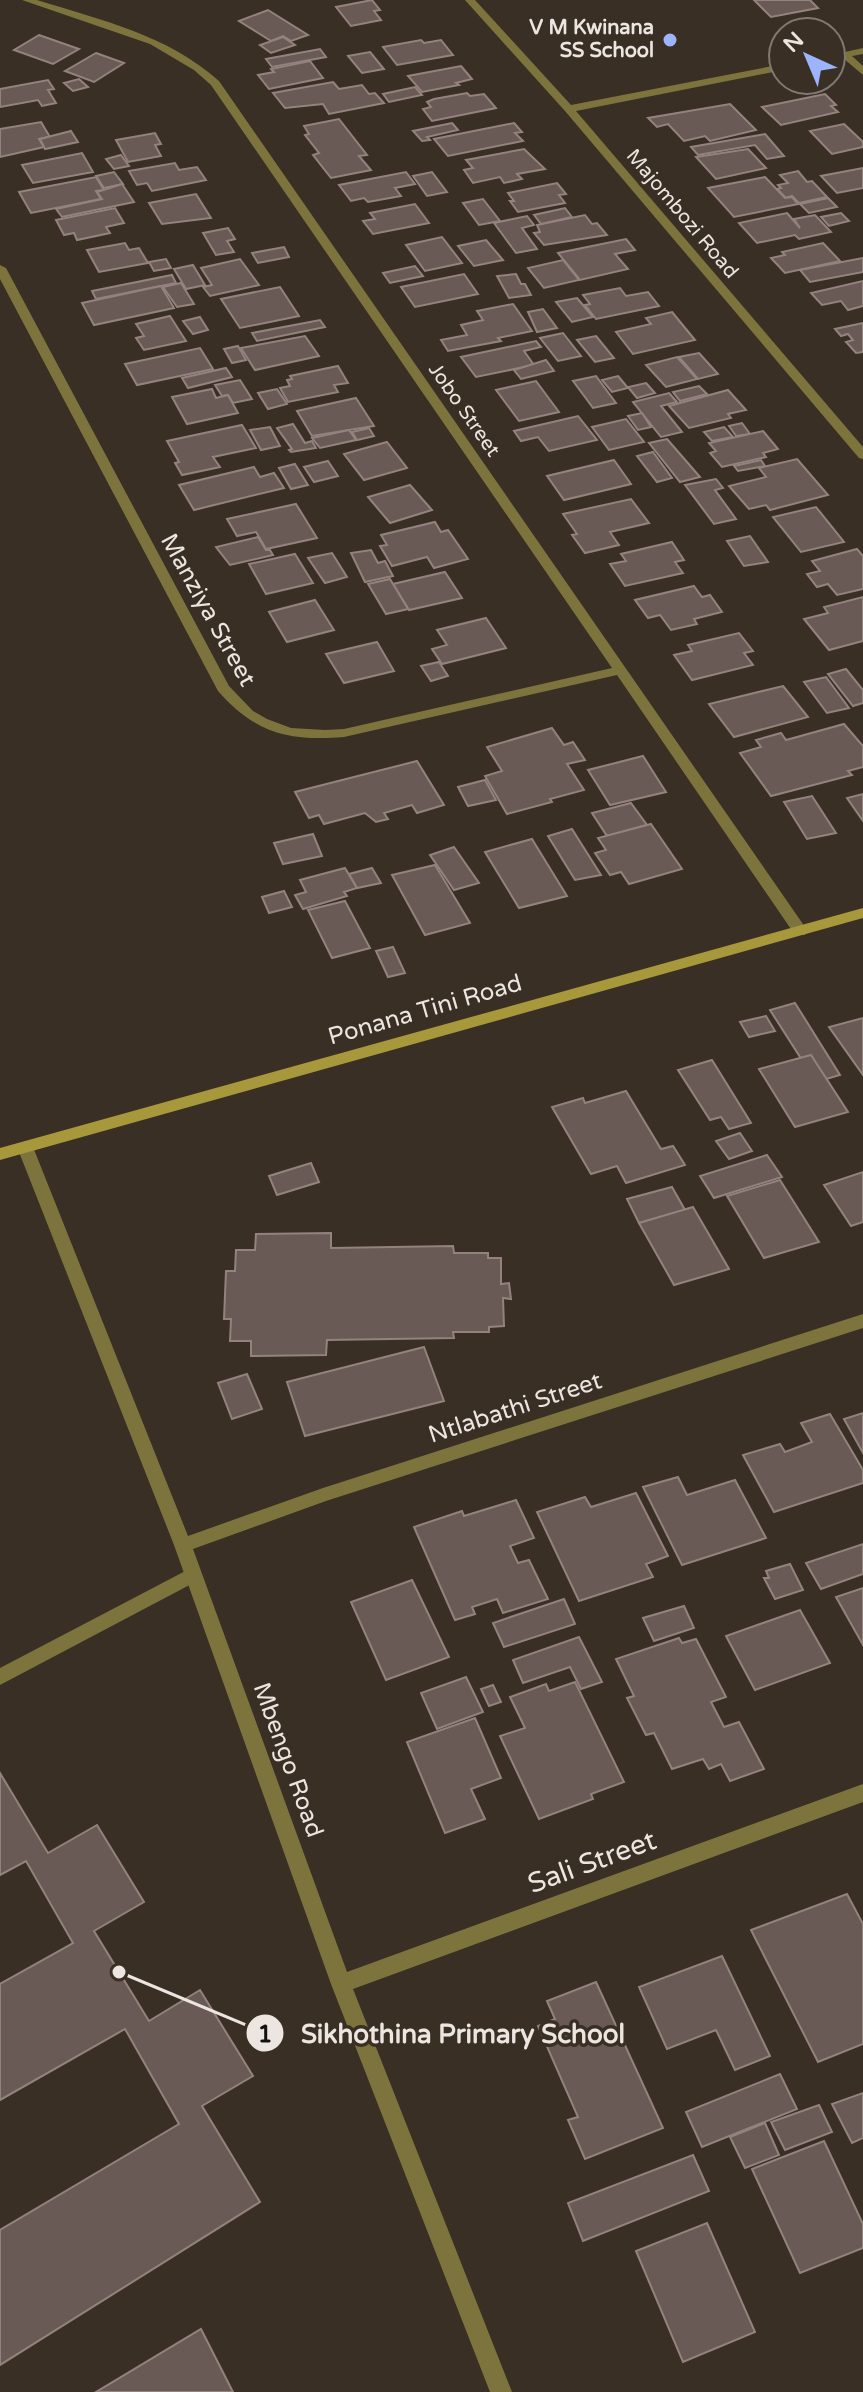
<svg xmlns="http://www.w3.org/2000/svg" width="863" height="2392" font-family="'Varela Round',sans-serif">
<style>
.building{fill:#6a5a56;stroke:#93827d;stroke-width:2}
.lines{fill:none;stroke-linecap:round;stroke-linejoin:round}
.lane{fill:#7d743d;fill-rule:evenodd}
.street{fill:#7d743d;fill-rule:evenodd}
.secondary{fill:#a8983c;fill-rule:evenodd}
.poi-dot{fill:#9bb4fd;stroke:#392f25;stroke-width:3}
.labels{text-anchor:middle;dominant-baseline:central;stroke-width:7;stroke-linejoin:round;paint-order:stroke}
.far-poi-label{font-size:20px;font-weight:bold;fill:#ede6e0;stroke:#392f25;text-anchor:end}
.far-street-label{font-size:20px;fill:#ede6e0;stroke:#392f25}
.street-label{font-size:24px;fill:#ede6e0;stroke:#392f25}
.near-street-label{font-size:28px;fill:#ede6e0;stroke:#392f25}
.leader{fill:none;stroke:#ede6e0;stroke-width:3}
.callout-dot{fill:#ede6e0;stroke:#392f25;stroke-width:3}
.mark-label{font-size:24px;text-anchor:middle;font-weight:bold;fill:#111}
.callout-label{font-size:26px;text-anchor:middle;font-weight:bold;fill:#ede6e0;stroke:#392f25;stroke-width:7;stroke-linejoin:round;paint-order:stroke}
</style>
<rect width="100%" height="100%" fill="#392f25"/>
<!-- building -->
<g class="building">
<path d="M372 0 380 10 374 11 381 20 351 26 336 7Z"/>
<path d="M754 0H810L818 8 771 17Z"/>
<path d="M268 10 308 35 291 41 283 36 271 41 239 21Z"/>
<path d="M39 35 79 49 53 64 14 50Z"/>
<path d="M283 37 295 45 271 53 260 45Z"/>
<path d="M421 40 424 43 441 40 453 55 397 65 383 47Z"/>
<path d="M320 49 326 57 272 67 266 59Z"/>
<path d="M370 52 384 69 362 73 348 56Z"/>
<path d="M96 53 124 63 94 82 65 71Z"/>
<path d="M310 61 323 78 269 89 258 75 274 72 271 69Z"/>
<path d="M461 66 472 79 456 83 459 85 422 92 408 76Z"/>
<path d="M79 79 88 87 73 91 64 83Z"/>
<path d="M48 80 54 89 48 90 56 103 42 106 38 100 0 107V89Z"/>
<path d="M333 82 339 89 362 85 369 94 375 93 384 103 329 114 323 104 285 108 273 93Z"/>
<path d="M415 87 422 95 389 102 383 94Z"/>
<path d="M467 93 470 96 484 94 496 108 432 121 423 109 431 107 427 102 434 99Z"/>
<path d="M825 94 836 105 831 106 838 112 781 125 762 107Z"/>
<path d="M730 104 756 130 710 141 705 136 684 141 668 124 657 127 648 118Z"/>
<path d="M339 119 367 155 359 156 371 170 331 178 313 155 319 153 305 135 309 134 304 126Z"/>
<path d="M41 122 50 137 39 139 44 147 0 157V129Z"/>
<path d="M452 123 458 130 427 137 430 140 422 141 413 131Z"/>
<path d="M514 123 522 132 515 133 523 141 448 156 434 139Z"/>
<path d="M844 124 863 142V147L832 154 810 131Z"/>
<path d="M71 131 78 142 45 149 40 139Z"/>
<path d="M155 133 161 144 155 145 161 156 128 162 116 140Z"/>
<path d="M765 134 784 156 767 159 755 145 698 155 691 147Z"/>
<path d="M524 149 545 169 517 174 522 179 504 183 500 177 473 183 464 170 473 168 466 160Z"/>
<path d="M748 149 766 168 716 179 696 157Z"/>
<path d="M82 153 93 172 33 183 22 165Z"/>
<path d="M121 155 129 166 114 169 106 159Z"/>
<path d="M175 163 179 170 197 167 206 180 152 191 147 183 137 185 129 171Z"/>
<path d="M863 168V188L837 193 821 176Z"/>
<path d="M798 171 807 182 812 181 827 197 799 203 792 196 786 198 777 189 781 188 778 185 788 183 780 175Z"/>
<path d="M114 172 123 184 104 188 96 176Z"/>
<path d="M406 172 415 184 395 188 401 196 368 202 364 198 351 201 339 185Z"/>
<path d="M432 172 447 192 427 196 413 176Z"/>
<path d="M96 177 104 190 96 191 101 199 31 213 19 192Z"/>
<path d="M765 177 785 198 792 197 798 204 734 217 708 188Z"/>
<path d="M557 183 566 194 559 195 565 203 518 212 510 201H514L508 193Z"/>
<path d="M122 184 134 202 62 217 56 209 102 199 97 192Z"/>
<path d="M196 194 211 218 162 224 149 203Z"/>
<path d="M828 198 837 207 809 213 800 204Z"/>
<path d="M483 199 500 221 479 225 463 203Z"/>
<path d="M415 204 429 223 373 234 363 221 375 219 370 213Z"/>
<path d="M115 208 124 223 106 227 110 233 77 240 74 233 64 235 56 220Z"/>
<path d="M565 208 572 217 541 224 534 215Z"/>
<path d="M787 213 800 228 794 219 815 215 831 232 799 239 795 235 757 243 739 223Z"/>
<path d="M841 213 849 221 829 226 821 217Z"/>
<path d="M585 215 592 224 597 223 607 235 544 245 534 233 540 232 537 225Z"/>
<path d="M527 216 534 225 522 228 537 249 516 253 494 223Z"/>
<path d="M228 228 235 239 227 241 234 252 216 255 203 233Z"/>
<path d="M442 237 462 263 425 271 406 245Z"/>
<path d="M626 239 635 250 615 254 628 269 580 280 558 253Z"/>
<path d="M486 240 503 260 474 266 458 246Z"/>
<path d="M125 243 129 250 139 248 148 263 99 272 87 250Z"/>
<path d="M823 243 840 261 785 273 771 258 785 255 782 252Z"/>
<path d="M284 247 289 257 258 263 252 253Z"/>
<path d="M863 258V272L810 282 800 270Z"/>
<path d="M166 259 171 268 154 271 149 262Z"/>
<path d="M240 259 259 285 210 296 203 287 212 285 201 268Z"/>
<path d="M563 260 579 280 544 288 528 268Z"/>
<path d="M193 265 205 285 186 289 174 269Z"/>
<path d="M415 266 423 276 390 283 383 273Z"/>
<path d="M464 274 478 294 415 307 401 287Z"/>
<path d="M516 274 521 284H525L531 295 509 298 497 276Z"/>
<path d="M172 275 176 283 96 299 92 291Z"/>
<path d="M863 281V306L848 310 841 301 822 305 811 293Z"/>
<path d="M181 283 194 304 177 307 163 287Z"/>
<path d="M161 286 174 308 94 325 82 303Z"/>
<path d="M280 287 299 316 240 328 221 299Z"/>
<path d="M620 288 626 296 648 292 659 306 596 319 585 305 590 304 583 295Z"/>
<path d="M577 298 593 317 572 322 556 302Z"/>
<path d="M513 304 532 331 498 338 501 341 448 351 441 340 467 335 461 325 483 320 477 311Z"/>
<path d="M543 309 557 328 537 332 528 312Z"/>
<path d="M672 312 695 340 633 354 616 332 651 324 646 318Z"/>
<path d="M170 316 186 341 144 350 136 338 144 336 136 324Z"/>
<path d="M200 317 208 330 193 334 183 321Z"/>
<path d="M320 320 325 327 257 341 252 333Z"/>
<path d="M863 323V352L856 353 846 342 853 340 848 334 841 336 835 329Z"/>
<path d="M563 333 581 356 558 361 540 338Z"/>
<path d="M305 336 319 356 255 370 241 348Z"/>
<path d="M596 336 614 358 595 362 577 340Z"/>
<path d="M536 341 541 347 524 351 534 365 476 377 461 357Z"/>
<path d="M238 346 246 360 232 363 224 349Z"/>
<path d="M200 348 213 369 137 385 125 364Z"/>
<path d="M699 353 718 374 698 379 679 357Z"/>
<path d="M677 357 697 379 666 387 646 365Z"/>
<path d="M546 360 554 371 521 379 514 370Z"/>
<path d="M338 366 348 383 334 385 338 392 288 402 280 388 290 386 287 380 292 379 290 376Z"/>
<path d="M226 368 232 377 188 388 182 378Z"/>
<path d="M596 376 616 403 593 408 573 381Z"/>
<path d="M618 376 628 388 612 392 602 380Z"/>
<path d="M240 380 252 399 233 403 228 395 222 396 215 385Z"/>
<path d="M536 381 559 412 519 421 496 390Z"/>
<path d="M646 383 655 393 637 398 628 387Z"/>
<path d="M699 386 707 394 680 401 673 392Z"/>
<path d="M212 389 216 398 228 395 238 413 187 424 172 397Z"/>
<path d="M277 389 287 404 268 409 258 393Z"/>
<path d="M728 390 746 410 728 414 731 418 689 428 669 406Z"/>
<path d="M669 393 677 402 661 406 682 432 661 437 633 402Z"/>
<path d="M356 398 374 426 312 436 297 411Z"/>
<path d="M642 413 651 427 638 430 628 416Z"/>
<path d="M578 416 597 440 549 451 538 437 521 441 514 431Z"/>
<path d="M626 419 644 442 609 450 592 427Z"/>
<path d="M742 423 750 434 736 436 729 426Z"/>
<path d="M293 424 305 443 312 441 316 448 291 452 289 450 292 449 277 428Z"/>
<path d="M242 425 256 448 213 457 220 467 182 475 175 463 179 462 167 441Z"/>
<path d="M270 427 280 446 261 450 250 430Z"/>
<path d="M724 427 733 437 712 441 704 432Z"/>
<path d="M369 428 374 436 357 440 352 432Z"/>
<path d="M349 430 356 440 320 448 312 438Z"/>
<path d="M763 431 778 449 763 453 766 457 722 467 710 453 716 451 709 443Z"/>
<path d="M667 439 700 477 680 482 649 443Z"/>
<path d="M387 442 407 468 364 480 344 454Z"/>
<path d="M653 452 672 478 657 482 637 456Z"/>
<path d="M797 459 828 495 770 510 766 505 749 509 729 486 766 477 759 468Z"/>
<path d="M614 460 631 484 564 500 547 476Z"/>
<path d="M761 460 765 466 738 471 734 466Z"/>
<path d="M328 461 338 476 314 482 304 467Z"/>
<path d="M295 464 308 485 291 489 279 468Z"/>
<path d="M254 467 260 477 274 473 284 488 194 510 179 485Z"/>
<path d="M716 479 723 488 715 490 736 519 714 524 685 485Z"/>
<path d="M410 485 432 510 390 523 368 497Z"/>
<path d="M631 499 649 523 610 532 619 545 585 553 572 535 577 534 563 514Z"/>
<path d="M296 504 317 538 266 549 256 532 237 536 227 519Z"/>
<path d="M816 507 844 542 801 552 773 517Z"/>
<path d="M435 522 441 532 448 530 468 559 434 568 427 557 392 566 380 546 387 545 381 535Z"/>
<path d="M750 536 768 562 744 566 727 541Z"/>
<path d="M258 537 266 550H270L273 555 230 565 216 547Z"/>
<path d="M672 542 684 560 675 562 683 573 625 586 610 564 626 561 621 554Z"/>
<path d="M857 549 863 556V589L837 595 828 584 817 587 807 574 820 571 812 561Z"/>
<path d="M371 550 378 563 385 561 393 576 365 582 351 553Z"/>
<path d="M332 553 347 577 325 583 308 558Z"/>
<path d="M295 554 313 583 266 594 249 564Z"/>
<path d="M445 572 462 598 409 610 393 584Z"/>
<path d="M390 579 408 609 386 614 368 584Z"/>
<path d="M694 586 702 597 710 595 722 612 694 619 697 624 671 630 660 615 648 618 635 600Z"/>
<path d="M863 597V641L829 650 804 619 828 613 824 607Z"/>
<path d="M315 600 334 630 287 642 269 612Z"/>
<path d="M486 618 506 648 442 664 432 649 447 645 437 630Z"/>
<path d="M739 633 753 651 744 653 753 665 692 680 674 655 692 651 688 645Z"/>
<path d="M377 642 394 671 344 683 326 654Z"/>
<path d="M439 662 448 676 431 681 421 666Z"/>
<path d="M846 669 863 690V703L853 706 828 674Z"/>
<path d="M826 677 849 708 827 713 804 682Z"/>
<path d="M783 686 808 717 734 737 709 704Z"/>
<path d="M844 724 863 746V767L848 771 852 775 771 796 740 753 761 747 756 740 781 733 786 740Z"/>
<path d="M552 728 564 745 573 742 585 760 567 764 584 790 550 799 552 802 507 814 485 776 502 771 487 747Z"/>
<path d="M643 756 666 792 610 805 588 770Z"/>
<path d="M417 761 444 805 417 813 412 805 384 813 388 819 376 822 365 813 324 824 319 815 309 818 295 792Z"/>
<path d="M485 780 496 800 468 806 458 787Z"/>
<path d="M863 794V821L847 798Z"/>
<path d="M812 796 836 833 807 839 784 802Z"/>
<path d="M631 803 647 825 607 836 592 813Z"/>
<path d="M651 824 682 869 629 884 621 872 610 875 595 853 606 850 598 838Z"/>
<path d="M572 829 601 875 575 880 548 836Z"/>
<path d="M313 834 322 856 283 864 274 843Z"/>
<path d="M532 839 567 896 519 908 485 852Z"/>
<path d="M454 847 479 883 454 890 430 855Z"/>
<path d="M435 865 470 923 425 935 392 875Z"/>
<path d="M345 868 357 888 344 892 347 896 303 909 295 895 306 892 300 880Z"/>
<path d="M372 868 381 883 357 888 349 874Z"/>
<path d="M284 891 292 907 269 913 262 897Z"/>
<path d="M345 901 370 948 332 958 308 910Z"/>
<path d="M393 947 405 973 388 977 376 951Z"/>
<path d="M795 1003 840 1075 816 1082 770 1010Z"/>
<path d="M766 1016 775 1031 749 1037 740 1022Z"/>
<path d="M863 1018V1075L829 1027Z"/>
<path d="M811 1055 848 1112 795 1127 759 1069Z"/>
<path d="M712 1060 751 1123 729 1129 721 1117 710 1120 678 1070Z"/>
<path d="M626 1091 661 1149 673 1146 685 1165 626 1183 617 1166 591 1174 552 1107 583 1098 585 1103Z"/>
<path d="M740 1133 752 1151 729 1159 716 1141Z"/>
<path d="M767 1155 782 1177 714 1198 700 1176Z"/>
<path d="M311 1163 319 1182 277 1195 269 1176Z"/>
<path d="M863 1172V1222L851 1226 824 1185Z"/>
<path d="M780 1180 819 1242 764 1258 727 1196Z"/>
<path d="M672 1187 685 1210 639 1223 627 1199Z"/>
<path d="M693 1207 729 1269 674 1285 639 1223Z"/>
<path d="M331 1233V1248L453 1246 454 1253H488V1258H501V1284L509 1283 511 1299 503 1298 504 1326 489 1327V1332H453L454 1338 327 1340 326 1355 251 1356V1341H230L231 1319H224L226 1271H235L236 1250H255L256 1234Z"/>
<path d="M424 1347 444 1401 305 1436 287 1382Z"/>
<path d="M247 1374 262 1409 232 1419 218 1383Z"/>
<path d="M863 1413V1453L844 1419Z"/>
<path d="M830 1414 863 1470V1483L774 1512 743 1455 780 1444 785 1452 812 1442 801 1423Z"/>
<path d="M678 1477 687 1495 735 1480 766 1538 682 1565 643 1487Z"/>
<path d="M636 1493 668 1556 646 1564 653 1577 579 1601 537 1512 585 1497 591 1507Z"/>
<path d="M516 1500 534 1538 510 1546 518 1563 529 1560 548 1599 503 1613 497 1599 472 1607 475 1614 455 1620 414 1527 462 1511 464 1516Z"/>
<path d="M863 1544V1574L821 1589 806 1563Z"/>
<path d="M790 1564 803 1590 775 1599 764 1578H769L766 1571Z"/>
<path d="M412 1580 449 1657 386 1680 351 1602Z"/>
<path d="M863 1588V1645L836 1597Z"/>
<path d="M564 1599 575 1624 504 1647 493 1623Z"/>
<path d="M684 1606 694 1628 654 1641 643 1618Z"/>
<path d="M800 1610 830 1663 755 1690 726 1636Z"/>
<path d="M579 1637 602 1682 581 1689 570 1667 523 1683 513 1660Z"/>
<path d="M679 1638 682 1643 696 1639 726 1697 711 1702 724 1727 739 1722 764 1769 730 1781 721 1764 709 1769 703 1759 672 1769 654 1733 646 1735 627 1698 634 1696 616 1659Z"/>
<path d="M466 1677 483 1712 437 1729 421 1693Z"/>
<path d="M575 1682 624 1782 591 1794 593 1799 539 1819 500 1736 525 1728 510 1697 546 1684 549 1691Z"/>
<path d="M493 1685 501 1702 489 1706 481 1689Z"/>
<path d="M475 1718 501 1778 471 1789 485 1819 445 1833 407 1742Z"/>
<path d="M0 1773 48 1853 97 1825 144 1902 94 1931 149 2021 200 1990 253 2076 202 2106 260 2202 0 2365V2230L179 2124 125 2029 0 2100V1984L73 1943 26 1861 0 1875Z"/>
<path d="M847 1894 863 1924V2044L818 2062 751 1930Z"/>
<path d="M722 1956 770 2056 735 2070 716 2030 667 2049 639 1987Z"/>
<path d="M596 1982 663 2128 585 2159 568 2120 578 2117 538 2026 555 2019 547 2001Z"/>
<path d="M780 2074 797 2109 702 2147 686 2112Z"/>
<path d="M863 2093V2138L852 2143 832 2104Z"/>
<path d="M819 2105 832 2132 785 2150 771 2122Z"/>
<path d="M765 2123 779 2155 745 2168 730 2137Z"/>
<path d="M824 2141 863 2224V2248L800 2273 752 2169Z"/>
<path d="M693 2155 709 2191 583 2241 568 2203Z"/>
<path d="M707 2223 755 2332 683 2362 636 2251Z"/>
<path d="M201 2329 233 2392H96Z"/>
</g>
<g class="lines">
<!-- lane -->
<path class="lane" d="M193 1567 199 1570 202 1575 199 1580 0 1685V1668Z"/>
<!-- street -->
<g class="street">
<path d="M22 0H37C101 20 168 35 219 81L805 927 807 931 805 935H795L617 675 344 737C289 741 256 734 218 691L0 279V265L6 268 229 686 253 711 267 719 291 728 325 730 344 729 612 668 211 85 194 70 150 44Z"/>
<path d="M465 0H475L571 105 783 64V70L576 111 863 447V459L859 458 565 111Z"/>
<path d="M863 48V54L852 56 863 66V75L843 58 831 61V55Z"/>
<path d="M25 1141 33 1147 188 1536 323 1488 863 1314V1328L326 1501 193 1549 347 1972 863 1784V1802L353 1989 512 2392H490L331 1984 174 1545 17 1147Z"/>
</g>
<!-- secondary -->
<path class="secondary" d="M863 908V918L0 1160V1148Z"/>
</g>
<!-- markers -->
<circle class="poi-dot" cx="670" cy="40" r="8"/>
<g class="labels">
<!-- far-poi labels -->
<g class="far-poi-label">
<text x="654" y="28">V M Kwinana<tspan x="654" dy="23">SS School</tspan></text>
</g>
<!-- far-street labels -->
<g class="far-street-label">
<text transform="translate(682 214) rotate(50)">Majombozi Road</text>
<text transform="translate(464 410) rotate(55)">Jobo Street</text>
</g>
<!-- street labels -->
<g class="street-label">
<text transform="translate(208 610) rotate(61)">Manziya Street</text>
<text transform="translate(425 1010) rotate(-16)">Ponana Tini Road</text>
<text transform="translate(515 1408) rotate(-18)">Ntlabathi Street</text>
<text transform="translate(288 1760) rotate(70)">Mbengo Road</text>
</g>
<!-- near-street labels -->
<g class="near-street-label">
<text transform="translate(592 1862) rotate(-20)">Sali Street</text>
</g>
</g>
<!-- callouts -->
<path class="leader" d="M119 1972L265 2033"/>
<g class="callout-dot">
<circle cx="119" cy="1972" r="8"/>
<circle cx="265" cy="2033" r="20"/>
</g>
<g class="mark-label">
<text x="265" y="2042">1</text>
</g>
<g class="callout-label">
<text x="463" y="2043">Sikhothina Primary School</text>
</g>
<!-- north arrow -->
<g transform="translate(807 56) rotate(316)"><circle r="38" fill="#392f25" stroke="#817870" stroke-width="2"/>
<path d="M0-6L14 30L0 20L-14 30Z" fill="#9bb4fd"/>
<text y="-12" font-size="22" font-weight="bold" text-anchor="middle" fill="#ede6e0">N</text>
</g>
</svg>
